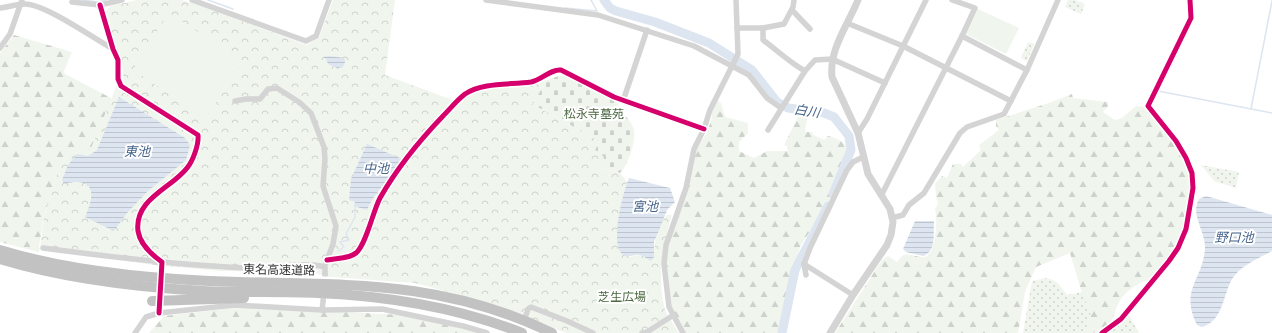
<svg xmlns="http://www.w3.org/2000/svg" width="1272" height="333" font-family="Raleway,'Noto Sans JP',sans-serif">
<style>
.grass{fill:url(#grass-dots)}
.forest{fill:url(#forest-firs)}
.cemetery{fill:url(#cemetery-stones)}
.park{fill:url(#park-crowns)}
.pitch{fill:#f0f5ee}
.water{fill:url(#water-rules)}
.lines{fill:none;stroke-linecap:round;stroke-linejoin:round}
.stream{stroke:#dde5f0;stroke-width:1.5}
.river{stroke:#dde5f0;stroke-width:9}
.minor-tunnel{stroke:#d6d6d6;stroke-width:5.5;stroke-dasharray:5.5 3;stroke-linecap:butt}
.minor{stroke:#d4d4d4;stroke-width:5.5}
.tertiary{stroke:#d4d4d4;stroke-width:7}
.motorway{stroke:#c2c2c2;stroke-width:10}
.cycleway-casing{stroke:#fff;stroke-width:8}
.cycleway{stroke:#d6006c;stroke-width:5}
.labels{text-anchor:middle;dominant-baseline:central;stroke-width:4;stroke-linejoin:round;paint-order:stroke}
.park-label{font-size:12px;fill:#4d6842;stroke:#fff}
.street-label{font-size:12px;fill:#303030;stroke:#fff}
.water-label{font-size:13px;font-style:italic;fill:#46658b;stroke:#fff}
</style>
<defs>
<pattern id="grass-dots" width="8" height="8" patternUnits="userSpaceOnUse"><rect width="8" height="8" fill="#f0f5ee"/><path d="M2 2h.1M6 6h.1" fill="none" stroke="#ced2cc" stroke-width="1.8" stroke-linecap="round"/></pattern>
<pattern id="forest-firs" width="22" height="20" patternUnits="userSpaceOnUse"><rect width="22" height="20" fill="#f0f5ee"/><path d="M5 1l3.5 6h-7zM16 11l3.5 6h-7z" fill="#ced2cc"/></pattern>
<pattern id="cemetery-stones" width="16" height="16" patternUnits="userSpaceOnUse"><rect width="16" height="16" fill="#f0f5ee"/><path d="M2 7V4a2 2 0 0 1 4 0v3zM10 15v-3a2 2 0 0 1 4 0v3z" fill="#ced2cc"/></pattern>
<pattern id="park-crowns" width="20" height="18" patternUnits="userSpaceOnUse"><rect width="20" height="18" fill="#f0f5ee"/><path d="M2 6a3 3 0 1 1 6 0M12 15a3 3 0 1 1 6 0" fill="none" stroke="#ced2cc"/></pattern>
<pattern id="water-rules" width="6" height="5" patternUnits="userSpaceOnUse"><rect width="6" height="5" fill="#dde5f0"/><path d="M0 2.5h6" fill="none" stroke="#bec5ce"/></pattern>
</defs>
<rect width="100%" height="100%" fill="#fff"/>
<!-- grass -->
<g class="grass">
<path d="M1068 0H1075L1085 4 1081 14 1065 7Z"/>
<path d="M1028 42 1034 44 1027 61 1021 58Z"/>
<path d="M1201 165 1239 172 1236 188 1214 181Z"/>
<path d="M1045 278C1057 280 1060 285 1067 295L1083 292C1091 311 1095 315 1083 333H1023L1032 281Z"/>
<path d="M1129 315 1139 333H1104Z"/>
</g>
<!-- forest -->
<g class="forest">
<path d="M14 35 72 52 64 71 65 74 111 98V100L100 129 91 149 62 161 44 216 39 246 40 249 38 252 0 242V53Z"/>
<path d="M1072 94 1073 98 1108 102V106L1103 112 1115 120 1122 118 1136 106 1146 107C1158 125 1174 140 1184 159 1195 180 1189 222 1179 242 1172 256 1161 267 1151 279 1139 282 1125 291 1119 302 1113 314 1113 327 1100 332 1095 333 1086 333 1081 333L1088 324 1091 314 1081 290 1070 253 1036 267 1025 292 1018 333H835L882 260 888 256 897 262 903 255C912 253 917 258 925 257 936 254 938 218 935 210L938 203 936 197 935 184 942 176 947 178 953 164H961L963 167 981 150 979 145 999 130 996 126V120L1046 104Z"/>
<path d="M717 101 721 103 725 117 748 123V133L739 142V151L754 158 767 151H788L787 146 784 145 799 115 808 117 805 129 806 132H813L812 134 824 140 828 136C836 138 845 141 848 150L830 199 800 247 780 333H685L669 303 666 270 667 254 670 236 695 150 707 133 712 117V110Z"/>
<path d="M241 307 405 315 481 333H149L164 316Z"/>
</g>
<!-- cemetery -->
<path class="cemetery" d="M565 74 619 101 618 107C623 113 630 120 633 127 638 137 628 166 620 173L601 168 595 150 599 141 532 104 547 80Z"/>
<!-- park -->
<path class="park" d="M137 0H181L193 3 307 45 319 37 333 0H395L385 75 458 102 477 91 506 85 547 80 532 104 599 141 595 150 604 157 601 168 620 173 627 182 619 214 618 247 630 257 638 255 654 257C654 243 657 225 667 215H672C663 243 657 277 664 306 666 315 674 325 679 333H567L456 294 415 283 332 277 307 272 220 271 154 265 40 248 44 217 61 162 75 150 85 151 91 148 117 85 123 81C126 56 106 36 104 12L111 6Z"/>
<!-- pitch -->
<g class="pitch">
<path d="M978 9 1019 28 1006 54 966 34Z"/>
<path d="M169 13 243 61 209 113 205 116 200 115 135 71V65Z"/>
</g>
<!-- water -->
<g class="water">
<path d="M330 56 344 58 345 62 343 67 337 68 328 64 326 59 323 57Z"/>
<path d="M119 97 185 138 190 145 186 160 148 191 127 213 114 231 85 217C96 194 95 176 64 184L62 180 68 165 77 154 88 156 97 150Z"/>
<path d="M367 144 402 159C392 178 375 190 367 210L354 206 355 202 349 200 351 179Z"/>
<path d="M629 178 670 188 675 202 667 210 659 230 654 242V257L651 261C647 259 644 256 640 255 633 254 628 259 622 254 610 243 623 191 629 178Z"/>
<path d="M1206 196 1272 215V251C1259 258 1240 266 1232 279 1223 295 1223 321 1202 327L1197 325C1179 289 1204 279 1205 247 1205 230 1190 215 1199 199Z"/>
<path d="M915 221H934C933 232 937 252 923 256L906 252 903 249Z"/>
</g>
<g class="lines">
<!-- stream -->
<g class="stream">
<path d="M83 0 98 2 106 0"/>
<path d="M208 0 233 9"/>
<path d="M565 8 597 11 591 0"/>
<path d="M1158 91 1272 113"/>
<path d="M1251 109 1272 1"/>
<path d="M338 251 344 247 340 242 349 240 346 234 355 217V207"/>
</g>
<!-- river -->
<g class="river">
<path d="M604 0 610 8 616 11 655 22 709 43 752 70 777 102 788 108 824 113 834 117 849 136 851 150 833 194"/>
<path d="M782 333 795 270 828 206"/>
</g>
<!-- minor-tunnel -->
<g class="minor-tunnel">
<path d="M323 302 325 273"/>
<path d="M160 306 161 286"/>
</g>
<!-- minor -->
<g class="minor">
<path d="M73 0 72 2 100 5 122 0"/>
<path d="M192 0 306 41 316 36 329 0"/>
<path d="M486 0 598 15 694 46 749 75 767 98 781 108"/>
<path d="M952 0 975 8 962 36 1027 70"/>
<path d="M100 5 113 49 118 60V79L121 86 198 135C199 144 193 161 187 168 172 188 134 199 138 231 140 244 152 255 162 262V271"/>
<path d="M0 8C8 7 17 4 25 4 45 4 93 38 113 49"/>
<path d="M792 10 810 29"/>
<path d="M847 23 903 46 1011 101"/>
<path d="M737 28H763L784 24 793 7 794 0"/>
<path d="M763 28V40C777 50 789 62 805 71"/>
<path d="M0 48 10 34 22 0"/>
<path d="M235 101 246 99H260L268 89 277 88 299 102 311 113 324 147 325 159 323 186 336 226 333 244 326 263"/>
<path d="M623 101 647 30"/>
<path d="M768 130 805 71 815 60 832 59 885 83"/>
<path d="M858 133 867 119 926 0"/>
<path d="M882 194 962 36"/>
<path d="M892 218 903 215 909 205 924 193 960 133 967 127 1004 114 1027 70 1058 0"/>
<path d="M43 248C110 257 178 265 246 268 269 269 303 261 325 267V273"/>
<path d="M327 260C336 258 349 259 356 253 366 245 373 211 380 198 397 168 420 140 443 116 450 109 457 100 465 94 483 82 510 85 531 82 542 80 550 69 561 70L614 97 704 129"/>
<path d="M804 264 853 295"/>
<path d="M806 275 804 264 810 248 847 170 853 162 863 157"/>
<path d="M322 310 323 302"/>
<path d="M526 315 528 309 531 307 567 321 593 333"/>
<path d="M135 333 146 317 159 313 235 305 322 310 382 309 463 326 487 333"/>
<path d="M642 333 647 332 672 316"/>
<path d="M683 333 669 307 664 264 666 245 686 188 694 149 704 129 710 110 738 54 736 0"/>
<path d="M1102 333 1121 319 1169 261 1178 248 1186 229 1193 188 1192 173 1186 158 1176 141 1148 106 1191 18 1190 0"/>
</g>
<!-- tertiary -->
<path class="tertiary" d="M830 333 853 295 887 245 891 235 893 222 890 209 868 174 858 133 832 77C829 49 848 25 858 0"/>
<!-- motorway -->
<g class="motorway">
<path d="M0 250C72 272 164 280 239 282 354 285 445 281 552 333"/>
<path d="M0 259C65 279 135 287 203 291 241 293 280 291 318 293 387 296 457 307 522 333"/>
<path d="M152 301 244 298"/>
</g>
<defs>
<g id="cycleway">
<path d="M100 5 113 49 118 60V79L121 86 198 135C199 144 193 161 187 168 172 188 134 199 138 231 140 244 152 255 162 262L159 313"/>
<path d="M327 260C336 258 349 259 356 253 366 245 373 211 380 198 397 168 420 140 443 116 450 109 457 100 465 94 483 82 510 85 531 82 542 80 550 69 561 70L614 97 704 129"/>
<path d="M1102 333 1121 319 1169 261 1178 248 1186 229 1193 188 1192 173 1186 158 1176 141 1148 106 1191 18 1190 0"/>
</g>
</defs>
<!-- cycleway casing -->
<use href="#cycleway" class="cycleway-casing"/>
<!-- cycleway -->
<use href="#cycleway" class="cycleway"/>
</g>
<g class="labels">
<!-- park labels -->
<g class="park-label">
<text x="594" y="114">松永寺墓苑</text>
<text x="622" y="297">芝生広場</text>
</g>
<!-- street labels -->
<g class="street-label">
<text transform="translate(279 270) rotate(1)">東名高速道路</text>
</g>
<!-- water labels -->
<g class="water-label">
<text transform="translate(807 111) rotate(9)">白川</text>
<text x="137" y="151">東池</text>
<text x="376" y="168">中池</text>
<text x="645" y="206">宮池</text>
<text x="1234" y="237">野口池</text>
</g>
</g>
</svg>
